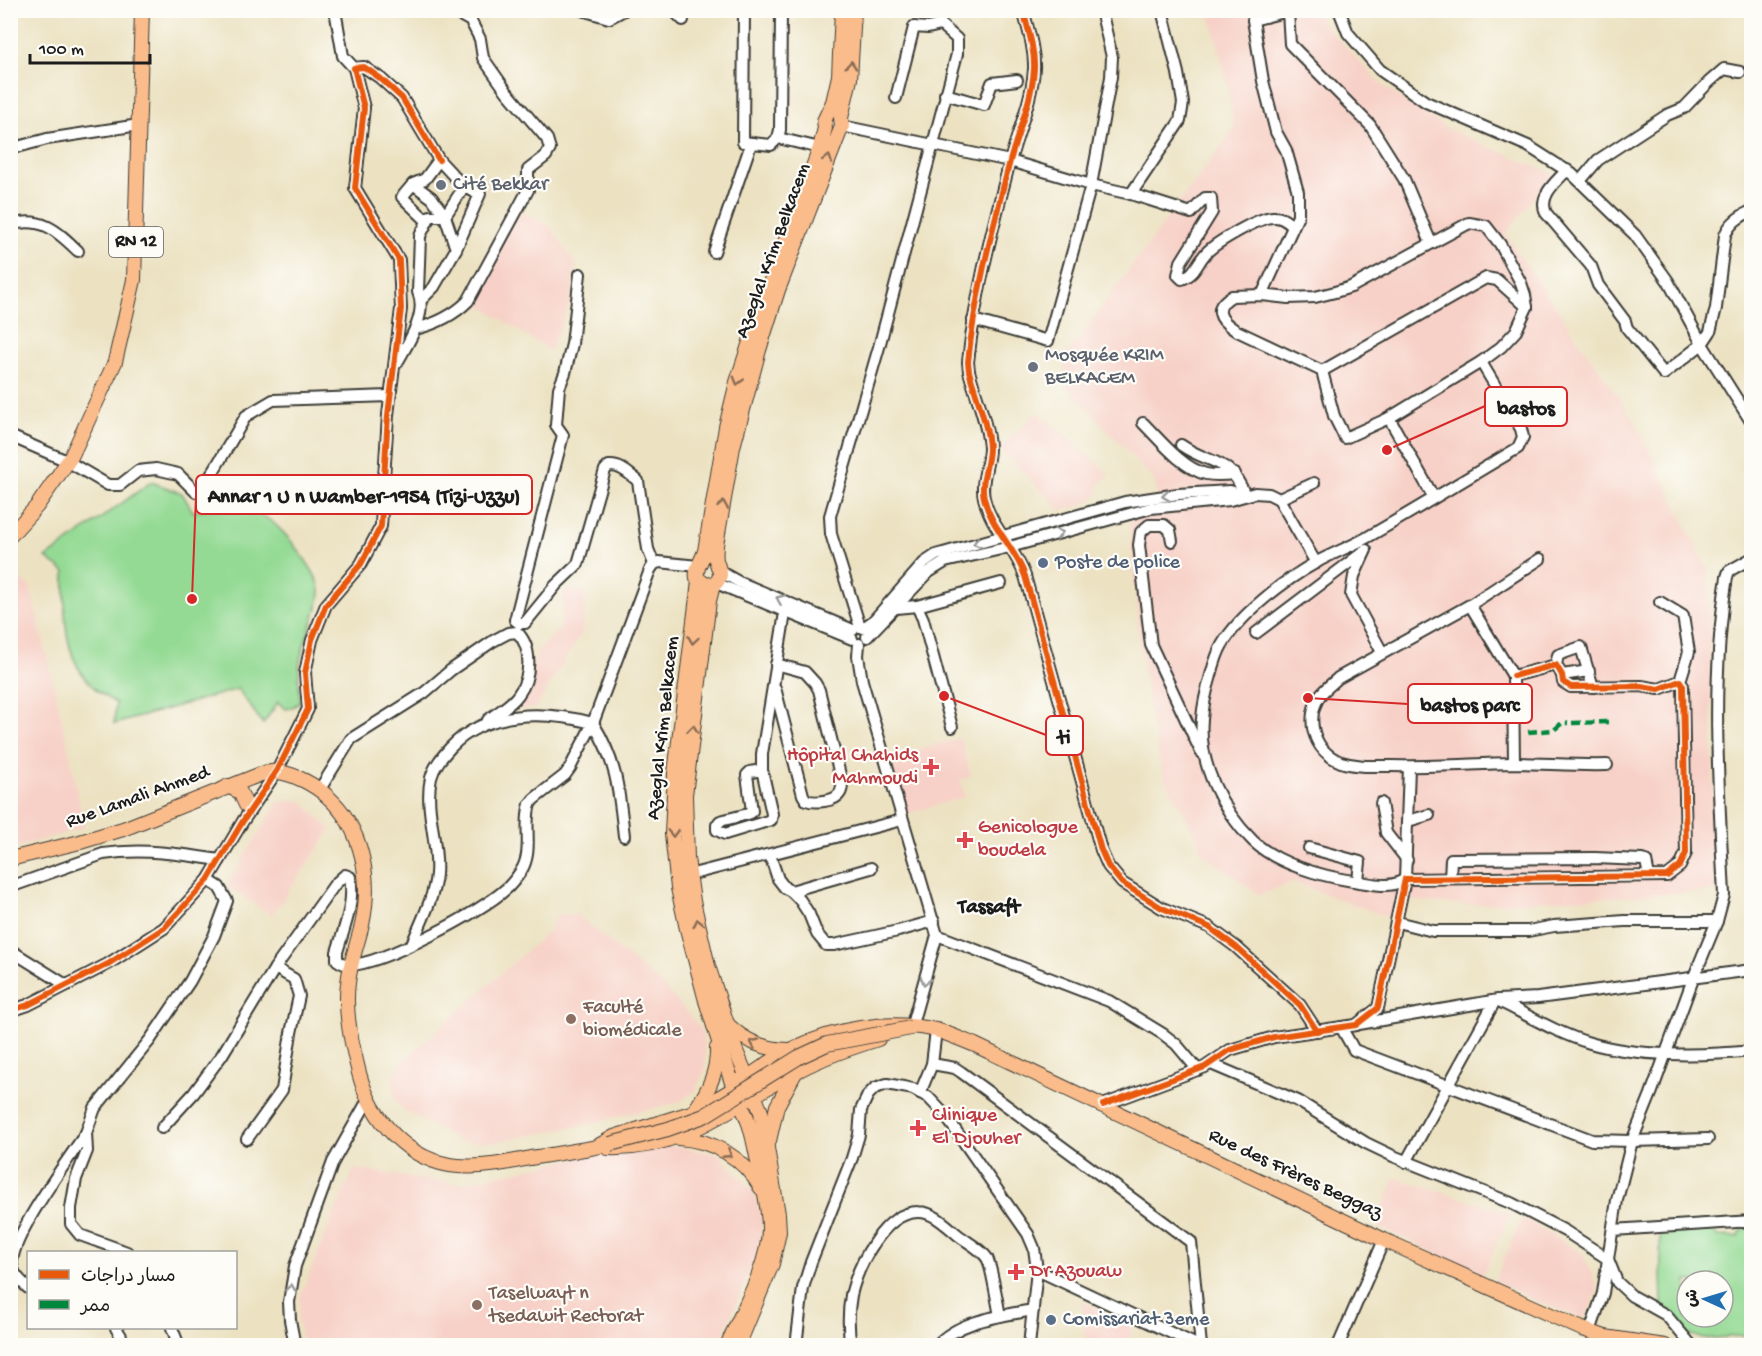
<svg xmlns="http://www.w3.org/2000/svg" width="1762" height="1356" font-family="'Gochi Hand','Playpen Sans Arabic',sans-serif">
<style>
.built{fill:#f7d1c7}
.green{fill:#94da94;stroke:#587b58;stroke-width:1.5;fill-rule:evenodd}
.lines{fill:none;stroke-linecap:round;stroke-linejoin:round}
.minor-casing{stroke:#3b3a35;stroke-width:14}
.major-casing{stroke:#3b3a35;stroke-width:16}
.minor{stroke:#fff;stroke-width:10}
.major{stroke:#fabc8b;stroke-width:14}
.major-bridge-casing{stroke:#3b3a35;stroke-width:16;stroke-linecap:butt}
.major-bridge{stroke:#fabc8b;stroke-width:14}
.quiet{stroke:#00873e;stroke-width:4.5;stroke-dasharray:9 4.5;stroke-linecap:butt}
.cycleway-casing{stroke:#fdfcf7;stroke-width:10}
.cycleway{stroke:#e8590c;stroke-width:6}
.oneway{stroke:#8b6c54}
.oneway2{stroke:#999}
.worship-dot{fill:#6b7280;stroke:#fdfcf7;stroke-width:2}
.service-dot{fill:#5c6f8a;stroke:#fdfcf7;stroke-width:2}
.health-dot{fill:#e0444e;stroke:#fdfcf7;stroke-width:2}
.education-dot{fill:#8d6e63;stroke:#fdfcf7;stroke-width:2}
.labels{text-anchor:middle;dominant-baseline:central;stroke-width:4.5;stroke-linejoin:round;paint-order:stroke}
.shield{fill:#fdfcf7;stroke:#605f5e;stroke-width:1.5}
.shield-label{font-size:18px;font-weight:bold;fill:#1c1c1c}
.worship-label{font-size:20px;fill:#5b616d;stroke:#fdfcf7;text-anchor:start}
.street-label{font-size:20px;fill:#1c1c1c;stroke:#fdfcf7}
.service-label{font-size:20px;fill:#4e5e75;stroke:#fdfcf7;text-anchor:start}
.health-label{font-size:20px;fill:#be3a42;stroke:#fdfcf7;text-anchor:start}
.education-label{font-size:20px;fill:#785e54;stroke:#fdfcf7;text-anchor:start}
.neighbourhood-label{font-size:21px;font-weight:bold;fill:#1c1c1c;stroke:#fdfcf7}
.leader{fill:none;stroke:#d62828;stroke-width:2}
.callout-dot{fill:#d62828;stroke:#fdfcf7;stroke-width:2}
.callout{fill:#fdfcf7;stroke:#d62828;stroke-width:2}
.callout-label{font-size:21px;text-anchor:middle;font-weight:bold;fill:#1c1c1c}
</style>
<rect width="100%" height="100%" fill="#fdfcf7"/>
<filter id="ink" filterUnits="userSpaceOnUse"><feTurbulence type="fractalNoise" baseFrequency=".0167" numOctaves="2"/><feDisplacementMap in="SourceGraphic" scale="12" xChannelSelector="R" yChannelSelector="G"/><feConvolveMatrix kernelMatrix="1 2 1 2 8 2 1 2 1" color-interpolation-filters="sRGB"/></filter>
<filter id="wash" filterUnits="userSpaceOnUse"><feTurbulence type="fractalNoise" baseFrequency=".008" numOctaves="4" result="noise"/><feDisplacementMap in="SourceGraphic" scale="24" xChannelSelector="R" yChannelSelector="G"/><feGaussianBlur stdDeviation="1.35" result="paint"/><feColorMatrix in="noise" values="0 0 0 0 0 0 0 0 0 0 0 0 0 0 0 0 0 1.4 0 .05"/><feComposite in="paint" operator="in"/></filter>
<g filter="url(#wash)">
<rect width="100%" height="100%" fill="#ece2c2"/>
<!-- built -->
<g class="built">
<path d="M1209 11H1318L1320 20 1384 87 1450 130 1553 174 1505 234 1634 420 1708 570 1716 891 1467 905 1394 899 1390 918 1293 882 1259 895 1200 851 1197 837 1163 775 1150 715 1138 627 1129 520 1158 511 1155 481 1064 383 1065 356 1234 129 1229 90Z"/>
<path d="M519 211 550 226 576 265 571 300 550 351 477 303V287Z"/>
<path d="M1038 412 1110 475 1099 484 1097 495 1089 502 1061 511 1000 448Z"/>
<path d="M20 579 30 586 68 746 84 827 11 849 10 585Z"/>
<path d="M564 590 586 591 582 632 536 707 521 710 519 700 529 689 537 651 560 630Z"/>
<path d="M960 738 971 776 960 780 965 797 906 814 890 758Z"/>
<path d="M288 800 302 801 331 830 272 915 227 886 277 803Z"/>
<path d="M576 914 664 987 701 1029 705 1048V1069L696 1090 679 1102 578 1126 492 1142H462L402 1109 394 1098 393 1077 402 1062 549 931 557 915Z"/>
<path d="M667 1145 718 1154 753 1191 762 1218 760 1238 755 1260 718 1345H303L298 1321 300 1297 332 1218 354 1169 457 1184 601 1153 620 1155Z"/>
<path d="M1395 1178 1510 1213 1483 1275 1375 1225Z"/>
<path d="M1523 1217 1583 1254 1598 1291 1584 1319 1540 1303 1494 1281Z"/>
<path d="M1081 1301 1127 1322 1131 1330 1132 1345H1086Z"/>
</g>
<!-- green -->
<g class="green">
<path d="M151 482 182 493 193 512 210 508 239 512 247 509C254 512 262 515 268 519 283 529 322 575 320 594 317 615 306 635 301 656 297 671 299 687 300 702L291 708 285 709 278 702 263 724 238 689 114 724 116 703C62 675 64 625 65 572L46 558Z"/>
<path d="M1697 1225H1709L1718 1236 1738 1237 1742 1230 1751 1227V1335L1703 1339 1684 1332 1662 1306 1660 1233 1695 1232ZM1687 1281H1723V1317H1687Z"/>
</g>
</g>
<g filter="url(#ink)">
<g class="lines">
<defs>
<g id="minor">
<path d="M335 10 343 56 354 68"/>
<path d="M451 10 471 21"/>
<path d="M582 10 609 18 624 10"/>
<path d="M673 10 683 20"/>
<path d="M744 10 743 142 771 145 778 138 780 130 781 10"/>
<path d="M938 10 941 25"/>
<path d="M1023 10C1028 29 1035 50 1034 69 1032 100 1018 131 1010 161 993 227 975 294 968 362L969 371C975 394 988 424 989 448 989 465 980 481 984 498 991 528 1015 547 1025 576L1101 850 1108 866 1122 883 1162 908 1209 927 1236 947 1300 1005 1317 1031"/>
<path d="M1339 10 1348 33 1380 70 1426 102 1528 146 1572 174 1635 235 1668 281 1702 344 1752 423"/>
<path d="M945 94 984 105 992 83 1017 80"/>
<path d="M842 126 1010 161 1091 185 1131 194 1191 213 1205 198H1211L1212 212 1181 262 1178 275 1182 279C1196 274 1197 262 1207 252 1217 242 1258 218 1272 217 1281 216 1286 221 1293 226"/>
<path d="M778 138 820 148"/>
<path d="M10 149 47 139 139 125"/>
<path d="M1567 170C1556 182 1538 196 1546 213L1591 266 1598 285 1625 321 1627 328 1664 374 1702 344 1710 332 1716 308 1725 235C1730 223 1739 216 1752 211"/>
<path d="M1580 181 1598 160 1667 115 1684 108 1709 82 1724 69 1740 72"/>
<path d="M413 184 432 198 445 216 464 187 439 160 425 179 413 184 402 197 427 221"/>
<path d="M1131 194 1180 121 1183 103 1178 73 1162 10"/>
<path d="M1469 223 1486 226 1500 244 1521 283 1525 295 1527 307 1516 331 1501 347 1481 362 1389 418 1345 438 1334 416 1322 371 1235 330C1218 319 1213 307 1232 296L1262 295 1288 298 1315 297 1335 292 1351 287Z"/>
<path d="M10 225C42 216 56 230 78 251"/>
<path d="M456 249 480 194 464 187"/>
<path d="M714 252 751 144"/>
<path d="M580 274 572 344 565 373 559 388 556 425 563 435 515 620 519 623H525L556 585 578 564 605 470 609 466C621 465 629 474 638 481L648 549 654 564"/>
<path d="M1262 295 1298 216V192L1286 150 1276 132 1263 81 1253 20 1288 11 1290 44 1370 125 1404 179 1431 243"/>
<path d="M973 320 1048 341 1091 185 1111 77 1112 57 1101 10"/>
<path d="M415 329C436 324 453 316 468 301L528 190V170L546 156 550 149 547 139 507 92 483 58 480 39 465 10"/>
<path d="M397 363C408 343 428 314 418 292L420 236 430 216H445L456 249 434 287 421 300"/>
<path d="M1322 371 1486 278 1497 280 1527 307"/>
<path d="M1389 418 1434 498"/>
<path d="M1143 423C1159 439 1183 469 1206 474 1215 476 1225 475 1235 474"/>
<path d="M10 436 67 461 108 485H120L138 471 156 469 178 474 196 492H204L210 477 246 416 273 400 390 396"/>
<path d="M1181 445C1211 466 1229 456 1245 495"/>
<path d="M1279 499 1314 483"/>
<path d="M1172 541 1170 530 1164 525H1149L1141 532 1139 545 1151 645 1201 752"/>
<path d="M1365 552 1354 576 1351 595 1382 652"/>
<path d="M1540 559 1470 605 1338 678C1333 683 1326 688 1321 694 1304 718 1313 751 1341 762 1357 767 1374 766 1391 766 1431 767 1471 764 1511 763 1543 763 1575 766 1607 765"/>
<path d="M721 572 739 582 853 630"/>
<path d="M716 583 852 639"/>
<path d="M1660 602 1683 616 1689 652 1680 681"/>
<path d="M1470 605 1513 676 1514 763"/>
<path d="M917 606 923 619 952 727"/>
<path d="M896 608 917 606 1001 583"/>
<path d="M860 627 831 534 830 516 879 347 957 54V39L941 25 928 28 914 27 896 98"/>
<path d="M863 628 873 621 924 563 936 555 1125 502 1178 494 1230 491 1245 495"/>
<path d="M1256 633 1366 550"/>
<path d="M867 637 929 572 945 562 1010 547 1151 508 1230 500 1255 493 1269 494 1279 499 1316 563"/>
<path d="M859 644 858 656 862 681 937 935 911 1028"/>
<path d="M1556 665 1558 655 1581 647 1593 687"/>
<path d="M1562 675 1589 671"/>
<path d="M775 688 803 795 806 800C814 803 835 802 840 793 842 790 842 786 842 783L819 690 815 683 805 672 776 664"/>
<path d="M1409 767 1405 879C1390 890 1371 883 1353 881 1321 876 1277 864 1253 841 1222 811 1198 763 1202 719 1203 706 1206 692 1210 679 1213 668 1216 655 1222 645 1240 614 1286 579 1317 562 1333 553 1350 547 1366 538 1417 509 1467 478 1518 448L1523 437 1521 429 1481 362"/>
<path d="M762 770 750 772 747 775 752 811 748 814 720 821 717 825V830L725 834 771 820 772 814 762 770V754L785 613"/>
<path d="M320 789 351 739 424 693 451 670 493 641 508 633 517 632C533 648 531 678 518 695 511 705 498 712 488 720"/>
<path d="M1381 803 1386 833 1407 860"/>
<path d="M1408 821 1429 815"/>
<path d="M1309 848 1360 862 1358 881"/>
<path d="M770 855 778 879 785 888 791 891 800 900 809 914 817 934 826 945H834L898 931 934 921"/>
<path d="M689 875 902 820"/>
<path d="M1450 878 1451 859 1595 858 1642 860 1646 861 1649 876"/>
<path d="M10 887 103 854C143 848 181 854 220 860"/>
<path d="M791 891 871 868"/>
<path d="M1397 922 1433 931H1528L1554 926 1625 921H1717"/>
<path d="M937 935 1109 1001 1163 1034 1176 1044 1198 1070"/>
<path d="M412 944C421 922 434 898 436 874 439 844 424 808 431 778 434 766 442 757 450 748 486 709 545 711 593 723 617 762 619 791 624 836"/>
<path d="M10 950 66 985"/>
<path d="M1501 1002C1529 1016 1559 1034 1590 1043 1638 1057 1702 1056 1752 1051"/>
<path d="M10 1011 28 1005 108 964 164 928 208 880 243 821 277 771 308 709 305 673 312 640 326 605 361 564 381 526 388 415 401 309 399 260 355 188 364 108 354 68 364 67 380 78 402 98 439 160"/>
<path d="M1359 1024 1498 1000 1538 998 1752 970"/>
<path d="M1341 1027 1354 1050 1592 1140 1632 1141 1708 1139"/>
<path d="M932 1064 955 1068 961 1072 1191 1242 1201 1346"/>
<path d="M1211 1064 1298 1101 1366 1143 1393 1156 1511 1203 1565 1231 1608 1259 1603 1293 1590 1332"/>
<path d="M920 1093 932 1064 936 1030"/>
<path d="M1103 1105 1205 1067 1230 1050 1274 1037 1356 1025 1378 1008 1405 879 1667 876 1680 866 1686 853 1683 686 1680 681 1659 689 1641 686 1571 687 1563 682 1562 675 1556 665 1513 676"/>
<path d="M162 1128 194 1093 222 1055 275 968 335 884 345 875 350 877C355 903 344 928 337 952V960C341 963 345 965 350 965 383 964 481 912 506 889 512 884 517 877 521 871 534 851 523 825 530 804L534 799 565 775 570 768 593 723 650 570 654 564 659 562 698 566"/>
<path d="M247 1139 282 1090 291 1033 299 996 294 979 275 968"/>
<path d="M1406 1162 1495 1001"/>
<path d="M1613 1230 1752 1221"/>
<path d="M127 1252 80 1235 71 1224V1208L76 1179 87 1151 86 1133 95 1108 150 1040 190 981 214 936 227 901 219 887 208 880"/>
<path d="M28 1288C21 1281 11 1273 12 1262 14 1232 68 1160 86 1133"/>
<path d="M116 1328 121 1336 123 1346"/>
<path d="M172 1328 179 1346"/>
<path d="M295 1346 290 1320 289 1302 295 1266 333 1162 368 1100"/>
<path d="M796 1346 803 1288 811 1262 852 1158 859 1135 861 1110 868 1095 875 1088 887 1084 903 1087 913 1089 928 1097 945 1115 1028 1234 1034 1248 1037 1270 1199 1346"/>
<path d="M851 1346C848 1329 848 1312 851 1295 858 1266 884 1211 919 1212 934 1212 948 1227 958 1235 967 1242 981 1249 987 1258 991 1264 998 1306 1000 1316"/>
<path d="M936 1346C959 1320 1001 1316 1033 1310"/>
<path d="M1029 1346 1037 1270"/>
<path d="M1338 1346 1384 1240"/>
<path d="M1692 1346 1666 1315 1632 1296 1617 1282 1608 1259 1617 1200 1632 1141 1651 1094 1693 979 1717 921 1724 895C1719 789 1710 682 1727 577L1729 571 1752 558"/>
</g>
<g id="major">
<path d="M842 10 839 76 833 102 824 121 825 128 820 148 763 302 737 382 726 427 705 551C702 561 695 568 697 578L706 585 716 583C724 573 718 570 716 560 715 555 716 549 716 545L733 447 759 350 778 290 842 126 841 118 850 79 854 10"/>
<path d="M10 536 37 506 71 457 115 362 134 280 142 10"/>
<path d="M699 581 675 773 672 834 678 888 687 929 706 1001 733 1086"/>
<path d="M713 585 709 601 685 795 687 858 693 901 708 966 736 1051 751 1087 750 1097"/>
<path d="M228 786 240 792 246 805"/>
<path d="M10 859 80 842 123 829 261 774C267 773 274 770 279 772 296 775 315 785 327 796 363 828 372 880 362 925 357 945 350 963 348 983 344 1012 352 1045 359 1073 371 1119 408 1162 458 1166 482 1168 507 1163 530 1158 556 1154 581 1150 607 1145"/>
<path d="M727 1024C745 1042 764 1049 789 1050"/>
<path d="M695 1110C708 1092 718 1071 717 1048"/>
<path d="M678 1138C713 1140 744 1158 761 1188"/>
<path d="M769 1141 777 1106 795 1073"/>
<path d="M598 1146 614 1137 694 1112 732 1090 738 1081 744 1080C759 1070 774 1058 791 1050 835 1028 888 1019 936 1030 949 1034 963 1040 975 1045L1384 1240 1580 1328 1605 1337 1665 1346"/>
<path d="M608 1148C684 1151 733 1104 797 1071 823 1057 850 1048 878 1039"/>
<path d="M727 1346C741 1313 769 1265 769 1229 769 1205 762 1180 757 1157 753 1137 749 1114 735 1097"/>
<path d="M738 1346 772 1264 779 1232 778 1214 761 1112 752 1090"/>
</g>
</defs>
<!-- minor casing -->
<use href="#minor" class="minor-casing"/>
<!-- major casing -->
<use href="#major" class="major-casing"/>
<!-- minor -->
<use href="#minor" class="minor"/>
<!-- major -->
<use href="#major" class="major"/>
<defs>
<path id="major-bridge" d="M610 1144 668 1129 704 1116 799 1057 827 1044 911 1028"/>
</defs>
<!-- major-bridge casing -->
<use href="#major-bridge" class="major-bridge-casing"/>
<!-- major-bridge -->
<use href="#major-bridge" class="major-bridge"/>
<!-- quiet -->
<g class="quiet">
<path d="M1572 723 1608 722"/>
<path d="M1528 732 1554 730 1562 723H1568"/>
</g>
<defs>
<g id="cycleway">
<path d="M1023 10C1028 29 1035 50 1034 69 1032 100 1018 131 1010 161 993 227 975 294 968 362L969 371C975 394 988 424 989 448 989 465 980 481 984 498 991 528 1015 547 1025 576L1101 850 1108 866 1122 883 1162 908 1209 927 1236 947 1300 1005 1317 1031"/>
<path d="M10 1011 28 1005 108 964 164 928 208 880 243 821 277 771 308 709 305 673 312 640 326 605 361 564 381 526 388 415 401 309 399 260 355 188 364 108 354 68 364 67 380 78 402 98 439 160"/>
<path d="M1103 1105 1205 1067 1230 1050 1274 1037 1356 1025 1378 1008 1405 879 1667 876 1680 866 1686 853 1683 686 1680 681 1659 689 1641 686 1571 687 1563 682 1562 675 1556 665 1513 676"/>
</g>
</defs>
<!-- cycleway casing -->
<use href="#cycleway" class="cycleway-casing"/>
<!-- cycleway -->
<use href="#cycleway" class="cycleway"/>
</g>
<!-- one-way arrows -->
<defs><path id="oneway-chevron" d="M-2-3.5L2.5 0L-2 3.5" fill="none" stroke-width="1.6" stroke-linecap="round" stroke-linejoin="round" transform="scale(1.5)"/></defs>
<g class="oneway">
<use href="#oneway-chevron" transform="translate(851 65) rotate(-85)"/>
<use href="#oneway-chevron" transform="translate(828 159) rotate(-70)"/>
<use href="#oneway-chevron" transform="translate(738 381) rotate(106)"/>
<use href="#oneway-chevron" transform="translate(723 505) rotate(-80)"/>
<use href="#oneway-chevron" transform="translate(693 640) rotate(98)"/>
<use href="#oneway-chevron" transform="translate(693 729) rotate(-83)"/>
<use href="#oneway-chevron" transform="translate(673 833) rotate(88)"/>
<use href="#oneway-chevron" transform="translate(698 923) rotate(-103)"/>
<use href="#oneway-chevron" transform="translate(754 1043) rotate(-155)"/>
<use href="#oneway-chevron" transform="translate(728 1154) rotate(33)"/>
</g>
<g class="oneway2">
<use href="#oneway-chevron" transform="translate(1166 496) rotate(173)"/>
<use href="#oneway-chevron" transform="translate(1059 533) rotate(-16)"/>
<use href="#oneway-chevron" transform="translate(977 543) rotate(164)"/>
<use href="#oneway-chevron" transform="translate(780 599) rotate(-157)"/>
<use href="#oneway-chevron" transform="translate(925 981) rotate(104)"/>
<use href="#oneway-chevron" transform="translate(291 1288) rotate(-82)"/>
</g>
</g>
<!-- markers -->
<g class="worship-dot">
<circle cx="441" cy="185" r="6"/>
<circle cx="1033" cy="367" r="6"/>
</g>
<g class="service-dot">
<circle cx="1043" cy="563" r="6"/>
<circle cx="1051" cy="1320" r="6"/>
</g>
<g class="health-dot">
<path d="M928 758h6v6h6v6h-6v6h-6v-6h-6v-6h6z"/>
<path d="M962 831h6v6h6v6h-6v6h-6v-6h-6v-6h6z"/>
<path d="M915 1119h6v6h6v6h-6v6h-6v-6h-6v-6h6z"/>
<path d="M1013 1263h6v6h6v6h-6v6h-6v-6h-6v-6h6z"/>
</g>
<g class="education-dot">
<circle cx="571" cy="1019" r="6"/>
<circle cx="477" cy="1305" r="6"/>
</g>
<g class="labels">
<!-- shield labels -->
<rect class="shield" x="109" y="227" width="54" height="30" rx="4.5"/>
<g class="shield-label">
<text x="136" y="242">RN 12</text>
</g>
<!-- worship labels -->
<g class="worship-label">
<text x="453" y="185">Cité Bekkar</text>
<text x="1045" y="356">Mosquée KRIM<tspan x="1045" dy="23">BELKACEM</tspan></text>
</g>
<!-- street labels -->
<g class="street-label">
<text transform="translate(774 251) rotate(-70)">Azeglal Krim Belkacem</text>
<text transform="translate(664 728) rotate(-84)">Azeglal Krim Belkacem</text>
<text transform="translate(138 798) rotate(-20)">Rue Lamali Ahmed</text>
<text transform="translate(1295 1175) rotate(25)">Rue des Frères Beggaz</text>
</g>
<!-- service labels -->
<g class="service-label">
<text x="1055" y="563">Poste de police</text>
<text x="1063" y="1320">Comissariat 3eme</text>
</g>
<!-- health labels -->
<g class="health-label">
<text x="918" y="756" text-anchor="end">Hôpital Chahids<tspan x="918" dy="23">Mahmoudi</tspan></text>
<text x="978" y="828">Genicologue<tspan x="978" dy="23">boudela</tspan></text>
<text x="932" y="1116">Clinique<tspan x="932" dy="23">El Djouher</tspan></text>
<text x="1030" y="1272">Dr Azouaw</text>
</g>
<!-- education labels -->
<g class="education-label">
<text x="583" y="1008">Faculté<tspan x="583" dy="23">biomédicale</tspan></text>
<text x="489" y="1294">Taselwayt n<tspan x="489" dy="23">tsedawit Rectorat</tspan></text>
</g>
<!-- neighbourhood labels -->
<g class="neighbourhood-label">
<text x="989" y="908">Tassaft</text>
</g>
</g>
<!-- callouts -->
<path class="leader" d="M1387 450L1485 406M192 599L196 495M1308 698L1408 704M944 696L1046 735"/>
<g class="callout-dot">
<circle cx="1387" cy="450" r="6"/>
<circle cx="192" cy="599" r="6"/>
<circle cx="1308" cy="698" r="6"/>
<circle cx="944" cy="696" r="6"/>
</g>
<g class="callout">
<rect x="1485" y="387" width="82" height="39" rx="6"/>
<rect x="196" y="475" width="336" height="39" rx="6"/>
<rect x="1408" y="684" width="124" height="39" rx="6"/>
<rect x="1046" y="716" width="37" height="39" rx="6"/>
</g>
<g class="callout-label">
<text x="1526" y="414">bastos</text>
<text x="364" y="502">Annar 1 U n Wamber-1954 (Tizi-Uzzu)</text>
<text x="1470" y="711">bastos parc</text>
<text x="1064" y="743">ti</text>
</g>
<!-- margin -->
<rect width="1762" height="1356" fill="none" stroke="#fdfcf7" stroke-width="36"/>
<!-- legend -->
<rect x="27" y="1251" width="210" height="78" fill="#fdfcf7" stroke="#a3a29f" stroke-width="1.5"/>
<rect x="39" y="1270" width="30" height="9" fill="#e8590c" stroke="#a3a29f" stroke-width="1.5"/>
<text x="81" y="1281" font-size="18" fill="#1c1c1c">مسار دراجات</text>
<rect x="39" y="1300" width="30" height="9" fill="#00873e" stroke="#a3a29f" stroke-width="1.5"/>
<text x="81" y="1311" font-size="18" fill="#1c1c1c">ممر</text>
<!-- north arrow -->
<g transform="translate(1705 1299) rotate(274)"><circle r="28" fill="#fdfcf7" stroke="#a3a29f" stroke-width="1.5"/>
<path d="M0-4.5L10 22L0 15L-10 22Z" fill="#1f6fb2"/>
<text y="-9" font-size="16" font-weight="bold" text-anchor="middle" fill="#1c1c1c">ش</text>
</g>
<!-- scale -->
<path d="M30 54v9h120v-9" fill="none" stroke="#1c1c1c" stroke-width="3"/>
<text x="39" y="54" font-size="18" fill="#1c1c1c" stroke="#fdfcf7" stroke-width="4.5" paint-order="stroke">100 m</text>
</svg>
